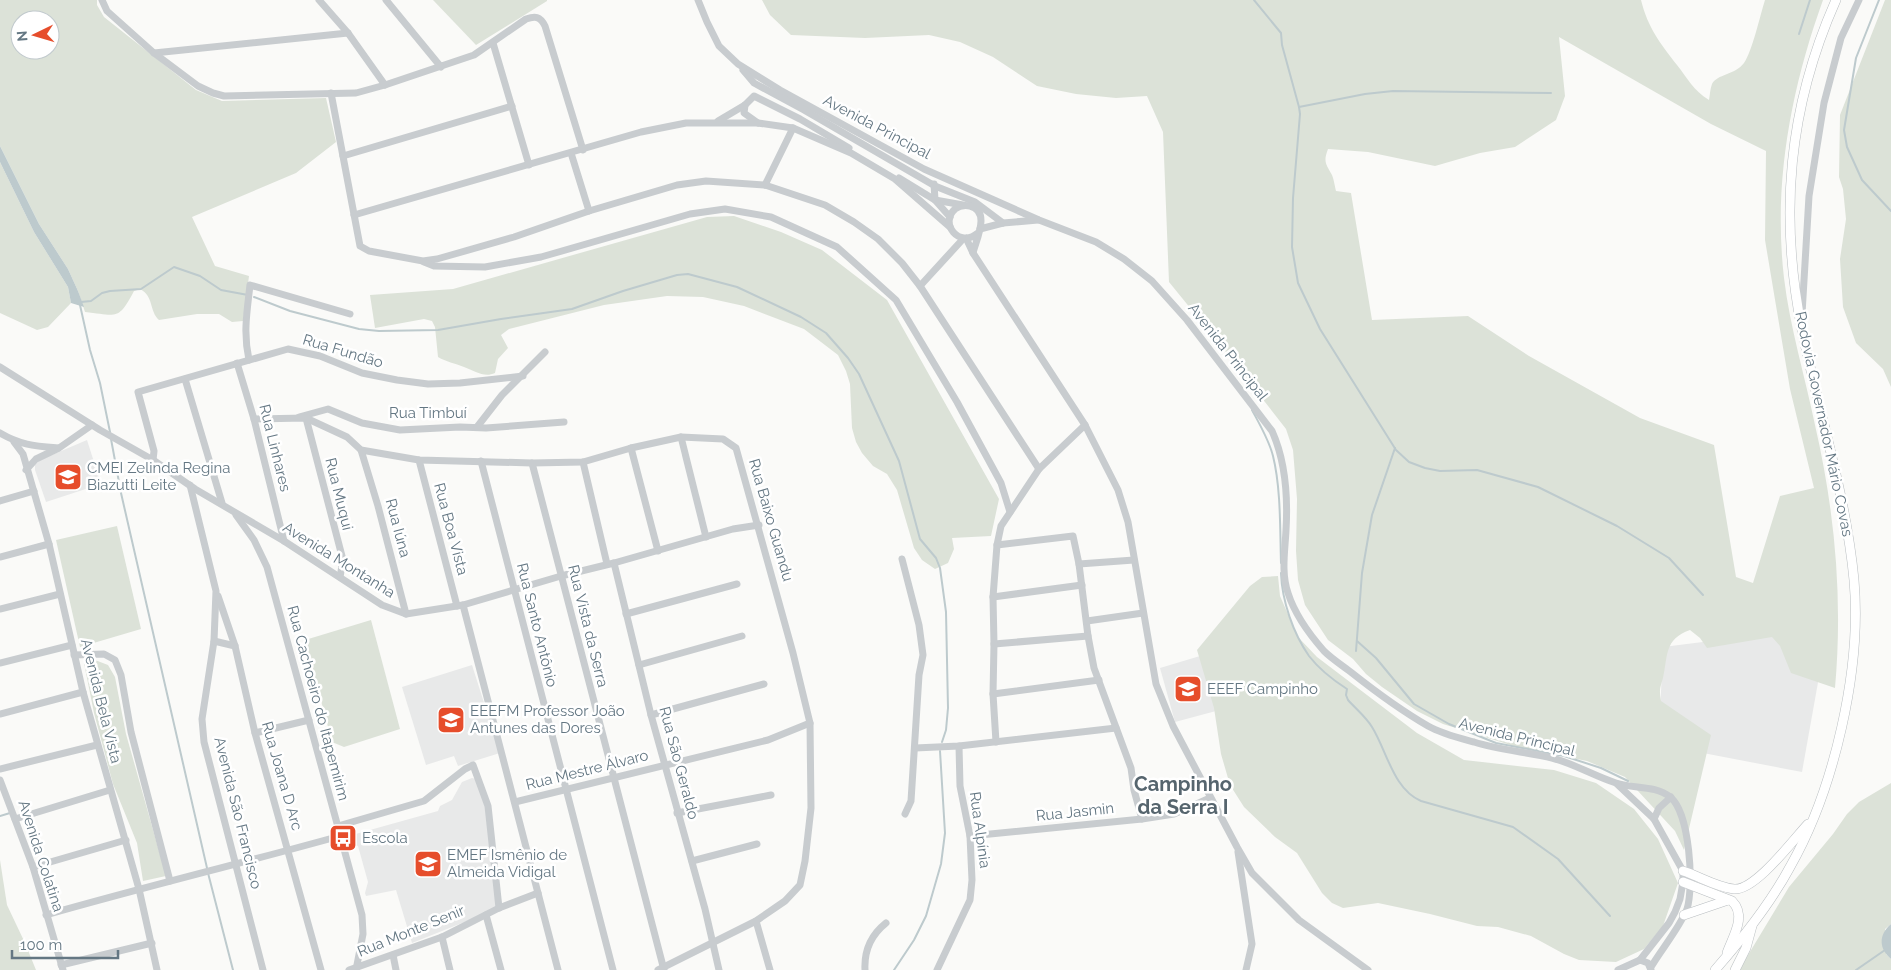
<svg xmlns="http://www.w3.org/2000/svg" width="1891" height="970" font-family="Raleway,sans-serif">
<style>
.built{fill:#e8e9e9}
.green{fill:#dce2d8;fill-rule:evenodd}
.water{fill:#bdcacd}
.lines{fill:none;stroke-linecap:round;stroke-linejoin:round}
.stream{stroke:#bdcacd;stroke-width:2}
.major-casing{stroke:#b9bec1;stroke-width:10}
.minor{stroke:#c8cccf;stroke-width:7}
.major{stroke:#fff;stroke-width:9}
.labels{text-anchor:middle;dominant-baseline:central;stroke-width:5;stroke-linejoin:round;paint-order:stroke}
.street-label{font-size:15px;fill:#647783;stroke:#fff}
.poi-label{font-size:15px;fill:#647783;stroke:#fff;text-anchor:start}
.district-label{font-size:20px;font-weight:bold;fill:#56656e;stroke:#fff}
</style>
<rect width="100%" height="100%" fill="#fafaf8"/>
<!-- built -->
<g class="built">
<path d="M87 440 101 484 46 502 35 470V465L40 460Z"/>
<path d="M1782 632H1827L1802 772 1703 753 1660 714 1663 647Z"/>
<path d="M1200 656 1216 711 1175 722 1160 668Z"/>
<path d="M472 665 500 753 458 766 454 756 426 765 402 687Z"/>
<path d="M472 778 476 779 485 804 497 909 412 943 396 890 366 896 365 893 368 882 358 846 351 843 350 839 352 835 438 811 440 806 452 800 462 782Z"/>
</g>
<!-- green -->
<g class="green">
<path d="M0 0H97V5L104 17 196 90 222 101 326 98 336 142 296 173 192 217 215 266 249 276 243 321 232 322 219 314H197L159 320C149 311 154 296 140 289L134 291C118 322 116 315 85 312L78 291 68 269 39 224 0 146ZM20 20H50V50H20Z"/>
<path d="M433 0H547V1L476 45Z"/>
<path d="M762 0H1641C1648 28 1660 43 1677 65 1688 79 1693 90 1709 100 1710 95 1710 89 1712 84 1717 74 1735 75 1744 63 1752 52 1760 16 1765 0H1823C1791 89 1773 183 1784 278 1790 328 1805 376 1815 425 1835 512 1843 599 1835 688L1791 673 1780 646 1772 637 1707 648 1700 638 1690 630C1664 639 1668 656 1663 678 1660 688 1659 690 1661 701L1711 735 1684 850 1675 831 1625 777 1587 761 1517 747 1443 724 1417 711 1382 687 1366 674 1353 659 1328 640 1305 605 1298 580 1296 551 1297 499 1293 450 1286 429 1226 352 1169 282 1163 132 1147 96 1116 98 1076 94 1037 86 993 57 960 42 929 35 865 38 791 35 770 15ZM1559 37 1711 124 1766 151 1765 240 1790 389 1814 488 1780 496 1753 583 1736 577 1714 445 1640 418 1529 356 1468 316 1372 320 1351 193 1336 191C1335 187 1334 180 1332 175 1326 164 1323 162 1328 149L1368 152 1435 166 1480 153 1515 147 1556 120 1565 96Z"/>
<path d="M1885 0H1891V387L1883 369 1856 343 1843 307 1840 259 1846 219 1843 189 1839 177 1840 115Z"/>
<path d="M0 162 34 232 68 287 71 303 48 327 37 330 0 313Z"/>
<path d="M734 216 781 232 822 250 887 300 999 499 991 536 952 538 954 549 948 563 935 569 922 560 914 548 897 490 887 474 873 466 862 453 856 442 852 428 850 384 846 371 838 355 804 329 744 306 703 297 667 296 604 305 509 329 501 335 508 348 498 359 495 373C484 378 475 371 464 367 455 363 446 362 438 357L435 327 432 321 424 319 375 328 370 295 453 289 707 217Z"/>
<path d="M117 526 141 629 80 647 56 540Z"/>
<path d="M1278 576 1280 596 1298 637 1317 657 1417 733 1464 760 1554 770 1596 783 1634 809 1658 839 1678 883 1663 926 1644 949 1616 962 1579 960 1564 954 1531 936 1498 927 1477 926 1430 914 1378 903 1343 908 1332 903 1322 893 1297 853 1275 837 1244 807 1230 785 1221 754 1214 708 1197 650 1250 586 1262 577Z"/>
<path d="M371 620 400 729 344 747 332 742 305 640Z"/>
<path d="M95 660 108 665 115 677 126 734 166 876 143 881 137 843 113 784 94 713 84 663Z"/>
<path d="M1891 783V924L1885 929 1886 954 1891 959V970H1739L1789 887 1833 834 1847 814 1859 802Z"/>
<path d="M0 860 7 905 25 943 36 970H0Z"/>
</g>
<!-- water -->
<g class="water">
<path d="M0 146 39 224 68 269 78 291 84 307 71 303 68 287 34 232 0 162Z"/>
<path d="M1891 924V959C1879 949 1878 935 1891 924Z"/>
</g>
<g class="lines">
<!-- stream -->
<g class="stream">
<path d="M1254 0 1281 33 1282 45 1299 107 1300 114 1293 198 1292 247 1298 283 1320 329 1396 450 1409 462 1425 468 1440 471 1477 470 1538 487 1617 526 1669 558 1703 595"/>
<path d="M1879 0 1856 58 1844 130 1847 147 1862 180 1891 211"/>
<path d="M1799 34 1810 0"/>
<path d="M1299 107 1365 94 1393 91 1551 93"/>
<path d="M254 297 290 311 359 329 379 331 438 330 501 319 572 309 623 291 677 275 688 274 737 287 801 317 826 333 848 358 859 374 899 461 920 539 936 558 940 568 946 612 948 708 946 730 942 742"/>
<path d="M81 302 91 301 102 293 110 291 141 289 174 267 200 276 221 290 248 295"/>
<path d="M80 305 90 350 100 383 110 432"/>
<path d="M1252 410C1260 425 1269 440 1273 456 1281 488 1280 530 1281 563"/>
<path d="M111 439 121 493 207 868"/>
<path d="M1281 573C1282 601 1293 633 1309 656 1319 669 1333 680 1347 689L1346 695 1348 700C1356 709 1366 717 1372 727 1387 751 1393 789 1421 801L1513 827 1558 859 1610 916"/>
<path d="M1357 641 1376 658 1414 704 1449 724 1496 743 1564 756 1601 768 1628 781"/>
<path d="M1356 651 1362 573 1372 515 1395 448"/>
<path d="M0 816 10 813"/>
<path d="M208 873 233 970"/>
<path d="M894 970 914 940 926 916 941 864 945 833 940 751"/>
<path d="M1856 970 1885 950"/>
</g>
<defs>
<g id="major">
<path d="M1683 871C1699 876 1716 887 1734 889 1755 891 1793 840 1808 824"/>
<path d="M1683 882 1732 901C1747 916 1733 936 1727 953"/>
<path d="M1684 915 1728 900"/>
<path d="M1715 970C1743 938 1770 904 1790 867 1834 790 1862 669 1854 580 1846 495 1819 414 1802 330 1779 215 1788 108 1836 0"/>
<path d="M1735 970 1746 948 1752 926"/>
</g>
</defs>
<!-- major casing -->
<use href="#major" class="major-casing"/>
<!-- minor -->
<g class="minor">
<path d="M102 0 107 11 154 53 198 86 213 93 224 96 356 93 385 85 474 55 526 19C535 16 540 16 545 26L583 150"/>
<path d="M319 0 348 33 385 85"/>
<path d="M386 0 441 67"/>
<path d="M698 0 707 22 719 46 738 64 780 90 924 169 1039 220 1096 242 1124 259 1152 281 1187 320 1272 431C1286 462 1288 496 1286 530 1285 551 1281 573 1288 593 1295 615 1309 634 1324 651 1332 659 1343 666 1352 673 1376 692 1402 711 1428 726 1442 734 1459 738 1474 742 1499 750 1527 752 1552 758 1575 764 1594 776 1616 783 1634 789 1655 785 1670 797 1690 812 1694 887 1687 909 1680 927 1661 950 1651 967"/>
<path d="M493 43 529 165"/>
<path d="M154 53 348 33"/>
<path d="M743 70 754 83 804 110 935 186 975 202 1003 223"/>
<path d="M331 93 360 246 369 251 423 261 437 259 514 237 589 211 677 185 706 181 765 185 825 205 854 222 878 239 902 263 920 286 1039 469"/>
<path d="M745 105 744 113 758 123"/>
<path d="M718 121 745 105 754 96 800 119 849 148"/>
<path d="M571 153 589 211"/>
<path d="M343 156 512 106"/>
<path d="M899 178 935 200 963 205"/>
<path d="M934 184 935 200 950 217"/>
<path d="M765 185 793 128"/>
<path d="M354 215 641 132 686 123H758L793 128 851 153 895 179 950 227"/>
<path d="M980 229 1003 223 1038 220"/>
<path d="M966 238 973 253C976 240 991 211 970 206 965 205 959 206 955 209 939 223 959 249 978 233"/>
<path d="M973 253 1085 425 1118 490 1128 522 1156 684 1173 726 1237 847 1252 873 1299 920 1368 970"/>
<path d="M424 262 434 266 485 267 541 257 690 214 725 209 771 217 837 247 896 300 957 402 1001 483 1010 512"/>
<path d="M920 286 963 239"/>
<path d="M1802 314 1809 196 1824 103 1841 38 1859 0"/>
<path d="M249 360C243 333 247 312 250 285L350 314"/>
<path d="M237 363 254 419 284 541"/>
<path d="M0 367 100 430 153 460 195 489 284 541 382 605 406 614 463 605 561 576 614 563 733 529 759 525"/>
<path d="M185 379 222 503"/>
<path d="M299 417 328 409 362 423 400 430 460 427 486 428 564 422"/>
<path d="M306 418 343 560 340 577"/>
<path d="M254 419 306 418 347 437 361 450 419 460 532 463 583 462 631 448 681 437 723 439 736 448 793 653 810 723 811 808 805 861 800 885 785 901 756 921 658 970"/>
<path d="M477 427 502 395 545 352"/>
<path d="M0 433C20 445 35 446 58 448"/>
<path d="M681 437 706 537"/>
<path d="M14 442 23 454 49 544 83 692 139 889 157 970"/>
<path d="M631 448 658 551"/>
<path d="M361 450 378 506 406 614"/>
<path d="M153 460 154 451 138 392 288 349 320 356 362 373 397 380 428 384 460 383 523 376"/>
<path d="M419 460 457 606"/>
<path d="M481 461 613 970"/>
<path d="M583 462 607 564"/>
<path d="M532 463 664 970"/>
<path d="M26 470 36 459 59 448 92 425"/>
<path d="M190 485 216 591 214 641 202 719 204 742 263 970"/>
<path d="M0 501 34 491"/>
<path d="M236 515 254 540 267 567 362 915 363 934 356 970"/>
<path d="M997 545 1073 536 1079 564 1088 636 1094 668 1131 768 1134 790 1142 819"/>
<path d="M0 557 49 544"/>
<path d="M902 559 919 625 923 655 919 675 911 801 905 814"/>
<path d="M614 563 651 715 705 909 719 970"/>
<path d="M1079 564 1134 560"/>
<path d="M218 596 235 646 255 733 321 970"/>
<path d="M993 597 1082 585"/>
<path d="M463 605 558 970"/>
<path d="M0 609 60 594"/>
<path d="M626 614 737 584"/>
<path d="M1087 621 1143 613"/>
<path d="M214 641 235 646"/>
<path d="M994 644 1088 636"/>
<path d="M74 655 104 654 115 660 121 675 131 732 170 881"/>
<path d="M0 663 72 645"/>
<path d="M639 665 742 636"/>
<path d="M993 694 1099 680"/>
<path d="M0 714 83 692"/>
<path d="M651 715 764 684"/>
<path d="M255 733 309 720"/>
<path d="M996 742 993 694 994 644 993 597 997 545 1001 526 1039 469 1085 425"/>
<path d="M915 748 959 746 1116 728"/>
<path d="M0 769 97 745"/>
<path d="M0 780 33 867 63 970"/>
<path d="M1617 784 1654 819 1683 871V882L1680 899 1675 912 1669 923 1640 960"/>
<path d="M515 802 768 740 810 723"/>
<path d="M677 813 771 795"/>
<path d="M15 819 110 790"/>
<path d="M1654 819 1659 808 1671 797"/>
<path d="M338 826 424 801 465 769 473 765 488 806 499 908"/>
<path d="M970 836 1142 819 1174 814 1210 798"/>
<path d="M1238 852 1252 944 1246 970"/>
<path d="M692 861 757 844"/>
<path d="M33 867 126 840"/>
<path d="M46 915C144 887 243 863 340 836"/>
<path d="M486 915 501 970"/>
<path d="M756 921 770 970"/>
<path d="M442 937 450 970"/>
<path d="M393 955 396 970"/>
<path d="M61 965 152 943"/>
<path d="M349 970 442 937 499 908 538 893"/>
<path d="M865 970C864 951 871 935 886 923"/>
<path d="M937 970 970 900 972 880 970 836 960 786 959 746"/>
<path d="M1618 970 1640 960 1648 963 1651 970"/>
</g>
<!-- major -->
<use href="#major" class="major"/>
</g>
<!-- icons -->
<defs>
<symbol id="school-square" viewBox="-11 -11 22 22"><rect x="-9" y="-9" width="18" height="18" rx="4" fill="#e64d2b" stroke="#fff"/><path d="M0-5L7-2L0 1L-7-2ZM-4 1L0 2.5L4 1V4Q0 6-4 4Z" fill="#fff"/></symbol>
<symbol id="bus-square" viewBox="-11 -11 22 22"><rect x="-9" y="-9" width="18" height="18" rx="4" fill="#e64d2b" stroke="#fff"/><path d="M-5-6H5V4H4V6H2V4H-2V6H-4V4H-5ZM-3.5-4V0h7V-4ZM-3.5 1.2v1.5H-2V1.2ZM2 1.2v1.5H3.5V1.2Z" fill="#fff"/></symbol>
</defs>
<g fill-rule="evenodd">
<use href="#school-square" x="52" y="461" width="32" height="32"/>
<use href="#school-square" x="1172" y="673" width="32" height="32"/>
<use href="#school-square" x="435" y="704" width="32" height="32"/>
<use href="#bus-square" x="327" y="822" width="32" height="32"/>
<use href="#school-square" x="412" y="848" width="32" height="32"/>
</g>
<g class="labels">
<!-- street labels -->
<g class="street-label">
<text transform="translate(877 127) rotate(28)">Avenida Principal</text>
<text transform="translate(343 351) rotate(17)">Rua Fundão</text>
<text transform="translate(1228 352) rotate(52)">Avenida Principal</text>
<text x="428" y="413">Rua Timbuí</text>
<text transform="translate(1824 424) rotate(78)">Rodovia Governador Mário Covas</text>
<text transform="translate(275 448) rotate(76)">Rua Linhares</text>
<text transform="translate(339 494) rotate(76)">Rua Muqui</text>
<text transform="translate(771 520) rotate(74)">Rua Baixo Guandu</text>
<text transform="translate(398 528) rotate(75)">Rua Iúna</text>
<text transform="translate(451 529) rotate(75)">Rua Boa Vista</text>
<text transform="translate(339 560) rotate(32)">Avenida Montanha</text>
<text transform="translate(537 625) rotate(76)">Rua Santo Antônio</text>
<text transform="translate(588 626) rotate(76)">Rua Vista da Serra</text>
<text transform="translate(101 701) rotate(76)">Avenida Bela Vista</text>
<text transform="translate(318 703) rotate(75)">Rua Cachoeiro do Itapemirim</text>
<text transform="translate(1517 737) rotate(14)">Avenida Principal</text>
<text transform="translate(679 763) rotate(75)">Rua São Geraldo</text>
<text transform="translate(587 770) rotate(-14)">Rua Mestre Álvaro</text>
<text transform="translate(282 776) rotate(74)">Rua Joana D Arc</text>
<text transform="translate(1075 812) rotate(-6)">Rua Jasmin</text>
<text transform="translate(238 813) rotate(76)">Avenida São Francisco</text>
<text transform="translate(980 830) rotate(82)">Rua Alpínia</text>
<text transform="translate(41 856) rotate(72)">Avenida Colatina</text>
<text transform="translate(411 931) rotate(-22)">Rua Monte Senir</text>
</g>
<!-- poi labels -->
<g class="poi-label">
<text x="87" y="468">CMEI Zelinda Regina<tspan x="87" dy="17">Biazutti Leite</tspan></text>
<text x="1207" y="689">EEEF Campinho</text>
<text x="470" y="711">EEEFM Professor João<tspan x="470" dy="17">Antunes das Dores</tspan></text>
<text x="362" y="838">Escola</text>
<text x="447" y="855">EMEF Ismênio de<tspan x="447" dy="17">Almeida Vidigal</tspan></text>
</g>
<!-- district labels -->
<g class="district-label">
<text x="1183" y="784">Campinho<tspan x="1183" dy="23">da Serra I</tspan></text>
</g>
</g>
<!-- north arrow -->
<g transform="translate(35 35) rotate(265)"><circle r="24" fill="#ffffff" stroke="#c1c9cd"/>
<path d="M0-4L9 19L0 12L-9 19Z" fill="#e64d2b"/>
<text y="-8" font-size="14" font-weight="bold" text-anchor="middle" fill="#647783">N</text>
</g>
<!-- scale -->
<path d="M12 950v8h106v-8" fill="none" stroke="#647783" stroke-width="2.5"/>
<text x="20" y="950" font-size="15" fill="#647783" stroke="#ffffff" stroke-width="4" paint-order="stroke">100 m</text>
</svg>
